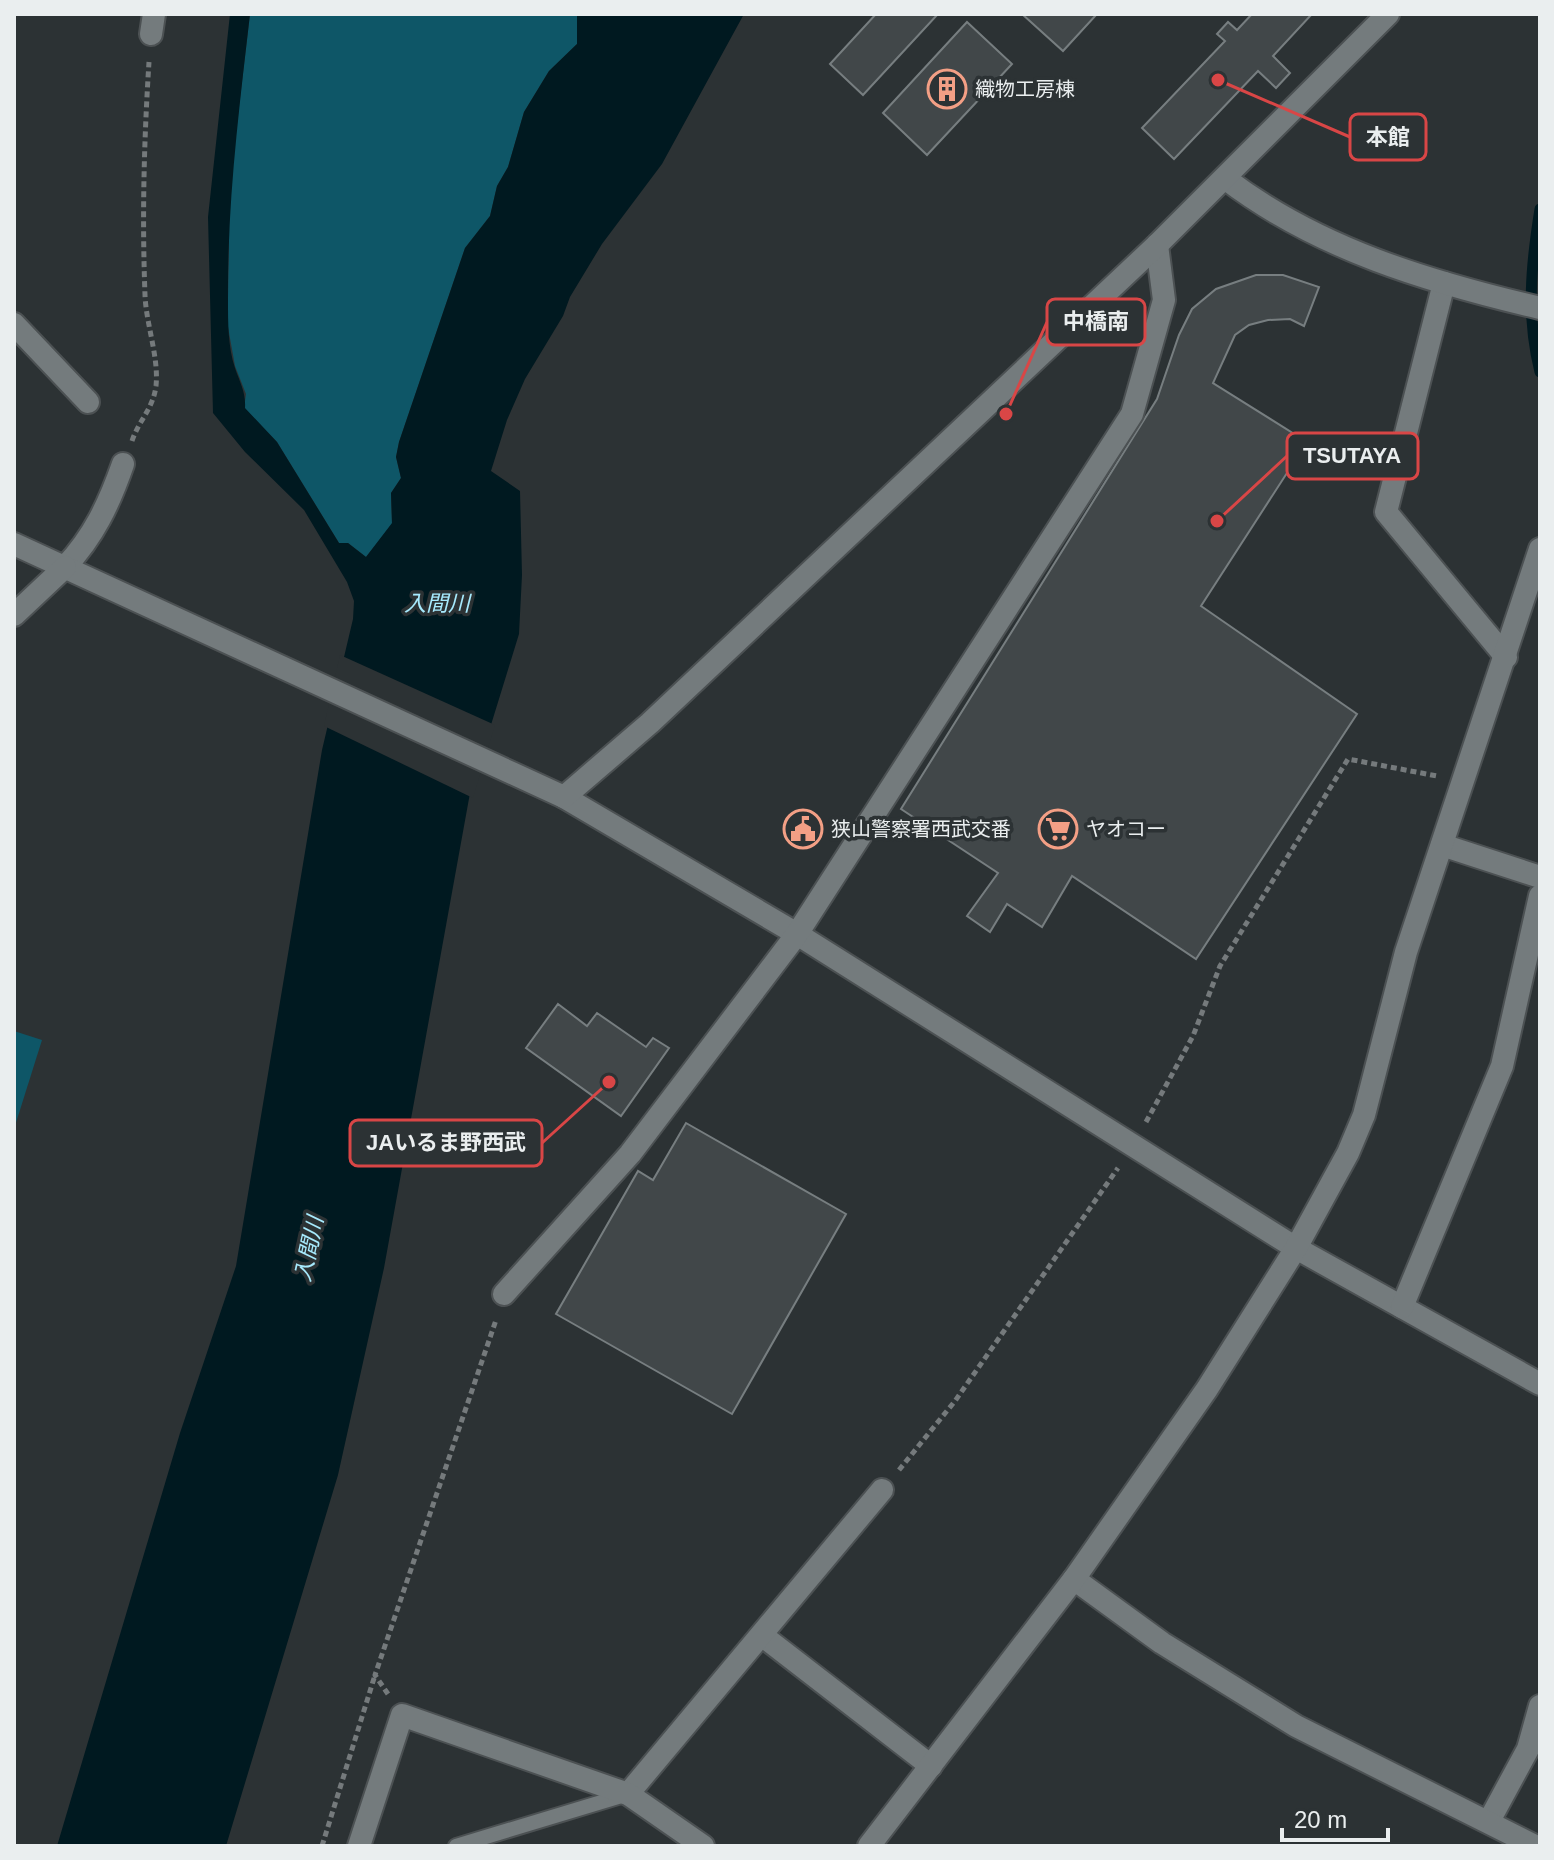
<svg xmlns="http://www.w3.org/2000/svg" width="1554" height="1860" font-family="Helvetica,'Noto Sans JP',sans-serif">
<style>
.green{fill:#0e5667}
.water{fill:#001920}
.pier{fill:#2c3234}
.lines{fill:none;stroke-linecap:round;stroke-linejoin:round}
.stream{stroke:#001920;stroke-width:11}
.building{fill:#414749;stroke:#777e80;stroke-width:2}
.service-casing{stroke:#4c5153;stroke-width:18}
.minor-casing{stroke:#4c5153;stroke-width:26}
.tertiary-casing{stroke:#4c5153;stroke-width:26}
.path{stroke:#757a7c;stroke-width:5;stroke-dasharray:6 4;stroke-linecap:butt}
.service{stroke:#747b7d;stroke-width:14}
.minor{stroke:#747b7d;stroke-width:22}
.tertiary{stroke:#747b7d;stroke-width:22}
.labels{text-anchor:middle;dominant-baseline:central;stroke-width:7;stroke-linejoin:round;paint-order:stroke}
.poi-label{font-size:20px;fill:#eaeeef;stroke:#2c3234;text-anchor:start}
.water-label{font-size:22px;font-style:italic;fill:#a7eafd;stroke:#2c3234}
.leader{fill:none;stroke:#d94646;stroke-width:3}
.callout-dot{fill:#d94646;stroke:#2c3234;stroke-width:3}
.callout{fill:#2c3234;stroke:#d94646;stroke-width:3}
.callout-label{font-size:22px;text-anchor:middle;font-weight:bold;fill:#eaeeef}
</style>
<rect width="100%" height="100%" fill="#2c3234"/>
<!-- green -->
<g class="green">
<path d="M250 14H577V44L549 71 524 112 508 167 497 186 490 216 465 248 399 442 396 457 401 478 391 493 392 524 366 557 348 543H339L277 442 244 408 246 394 235 366 228 327V298L230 183Z"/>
<path d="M14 1031 42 1040 14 1129Z"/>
</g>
<!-- water -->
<path class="water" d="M230 14H250C239 110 227 204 228 301 228 323 228 347 235 368 240 383 246 392 245 408L277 442 339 543H348L366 557 392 523 391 493 401 478 396 457 399 442 465 248 490 216 497 186 508 167 524 112 549 71 577 44V14H744L662 164 602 244 570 297 563 316 525 379 507 420 491 471 520 491 522 575 519 634 470 793 384 1268 338 1475 226 1846H57L180 1433 236 1266 322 750 353 619 354 601 347 582 304 510 245 452 213 413 208 217Z"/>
<!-- pier -->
<path class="pier" d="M340 655 495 725 473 798 324 726Z"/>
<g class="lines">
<!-- stream -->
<path class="stream" d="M1540 209C1531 265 1526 316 1540 372"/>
</g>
<!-- building -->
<g class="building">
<path d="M876 14H938L863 95 830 64Z"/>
<path d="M1022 14H1097L1063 51Z"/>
<path d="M1252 14H1312L1273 56 1290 73 1276 88 1258 71 1174 159 1142 128 1225 41 1217 34 1228 22 1237 30Z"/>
<path d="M967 22 1012 64 927 155 883 113Z"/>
<path d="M1256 275H1283L1319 287 1304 326 1290 319 1268 320 1249 325 1235 335 1213 383 1307 442 1201 606 1357 714 1196 959 1072 876 1042 927 1007 904 990 932 967 916 998 873 901 809 1157 399 1179 335 1192 309 1216 289Z"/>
<path d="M558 1004 587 1026 597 1013 646 1047 653 1038 669 1048 621 1116 526 1048Z"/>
<path d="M686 1123 846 1214 732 1414 556 1314 638 1171 653 1180Z"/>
</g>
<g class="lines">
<defs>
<path id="service" d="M456 1846 628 1794"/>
<g id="minor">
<path d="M151 34 154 14"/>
<path d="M1444 283 1386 512 1506 657"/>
<path d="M14 324 88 402"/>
<path d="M65 567C94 536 109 504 123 464"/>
<path d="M564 797 797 934 1296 1248 1540 1384"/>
<path d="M1442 845 1540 877"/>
<path d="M504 1294 630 1154 797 934 1132 414 1164 300 1157 245"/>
<path d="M1402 1307 1502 1066 1540 896"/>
<path d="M764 1637 931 1766"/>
<path d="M628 1794 882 1490"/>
<path d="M1489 1821 1528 1749 1540 1706"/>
</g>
<g id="tertiary">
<path d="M1226 179C1318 249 1429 282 1540 308"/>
<path d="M14 544 564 797 650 723 1157 245 1388 14"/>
<path d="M14 615 65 567"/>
<path d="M1074 1579 1162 1643 1296 1726 1535 1846"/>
<path d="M359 1846 402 1715 628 1794 703 1846"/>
<path d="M869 1846 1074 1579 1207 1389 1296 1248 1348 1153 1364 1115 1406 952 1540 549"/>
</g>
</defs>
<!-- service casing -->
<use href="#service" class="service-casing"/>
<!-- minor casing -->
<use href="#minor" class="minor-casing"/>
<!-- tertiary casing -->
<use href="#tertiary" class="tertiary-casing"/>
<!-- path -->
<g class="path">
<path d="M132 441C139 420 153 409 156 386 159 357 146 324 145 295 142 216 144 140 149 62"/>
<path d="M1146 1122 1193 1036 1220 966 1348 759 1437 776"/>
<path d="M899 1470 955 1401 1118 1168"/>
<path d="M388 1694 375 1675 496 1320"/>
<path d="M322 1846 375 1675"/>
</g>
<!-- service -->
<use href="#service" class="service"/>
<!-- minor -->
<use href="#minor" class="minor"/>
<!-- tertiary -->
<use href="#tertiary" class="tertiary"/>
</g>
<!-- icons -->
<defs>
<symbol id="building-ring" viewBox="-11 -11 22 22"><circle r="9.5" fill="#2c3234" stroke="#f39f85" stroke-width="1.5"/><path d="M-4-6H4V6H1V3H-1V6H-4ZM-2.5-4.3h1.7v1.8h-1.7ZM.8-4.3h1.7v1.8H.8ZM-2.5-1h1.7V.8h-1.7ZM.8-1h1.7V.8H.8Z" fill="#f39f85"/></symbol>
<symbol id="civic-ring" viewBox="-11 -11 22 22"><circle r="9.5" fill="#2c3234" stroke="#f39f85" stroke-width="1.5"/><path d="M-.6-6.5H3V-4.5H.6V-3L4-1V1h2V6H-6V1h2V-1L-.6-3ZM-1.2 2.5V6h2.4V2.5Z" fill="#f39f85"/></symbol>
<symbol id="supermarket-ring" viewBox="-11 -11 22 22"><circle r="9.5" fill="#2c3234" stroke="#f39f85" stroke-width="1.5"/><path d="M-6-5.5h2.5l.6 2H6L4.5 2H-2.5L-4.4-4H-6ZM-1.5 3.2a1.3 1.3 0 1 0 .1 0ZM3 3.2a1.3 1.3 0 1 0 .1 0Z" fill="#f39f85"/></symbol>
</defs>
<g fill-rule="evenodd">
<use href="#building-ring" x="925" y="67" width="44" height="44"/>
<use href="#civic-ring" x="781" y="807" width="44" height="44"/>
<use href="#supermarket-ring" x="1036" y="807" width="44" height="44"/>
</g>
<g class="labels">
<!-- poi labels -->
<g class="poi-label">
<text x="975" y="89">織物工房棟</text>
<text x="831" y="829">狭山警察署西武交番</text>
<text x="1086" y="829">ヤオコー</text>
</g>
<!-- water labels -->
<g class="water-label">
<text x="437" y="603">入間川</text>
<text transform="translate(309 1249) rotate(-78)">入間川</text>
</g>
</g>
<!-- callouts -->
<path class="leader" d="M1218 80L1350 137M1006 414L1047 322M1217 521L1287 456M609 1082L542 1143"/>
<g class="callout-dot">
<circle cx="1218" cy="80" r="8"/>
<circle cx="1006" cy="414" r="8"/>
<circle cx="1217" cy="521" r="8"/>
<circle cx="609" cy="1082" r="8"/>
</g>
<g class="callout">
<rect x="1350" y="114" width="76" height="46" rx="8"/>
<rect x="1047" y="299" width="98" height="46" rx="8"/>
<rect x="1287" y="433" width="131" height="46" rx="8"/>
<rect x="350" y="1120" width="192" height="46" rx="8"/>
</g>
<g class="callout-label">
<text x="1388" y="145">本館</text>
<text x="1096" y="329">中橋南</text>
<text x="1352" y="463">TSUTAYA</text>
<text x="446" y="1150">JAいるま野西武</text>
</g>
<!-- border -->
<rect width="1554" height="1860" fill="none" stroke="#eaeeef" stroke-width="32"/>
<!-- scale -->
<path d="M1282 1828v12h106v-12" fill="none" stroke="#eaeeef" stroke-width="4"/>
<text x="1294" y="1828" font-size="24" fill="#eaeeef" stroke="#2c3234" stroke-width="6" paint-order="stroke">20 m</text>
</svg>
